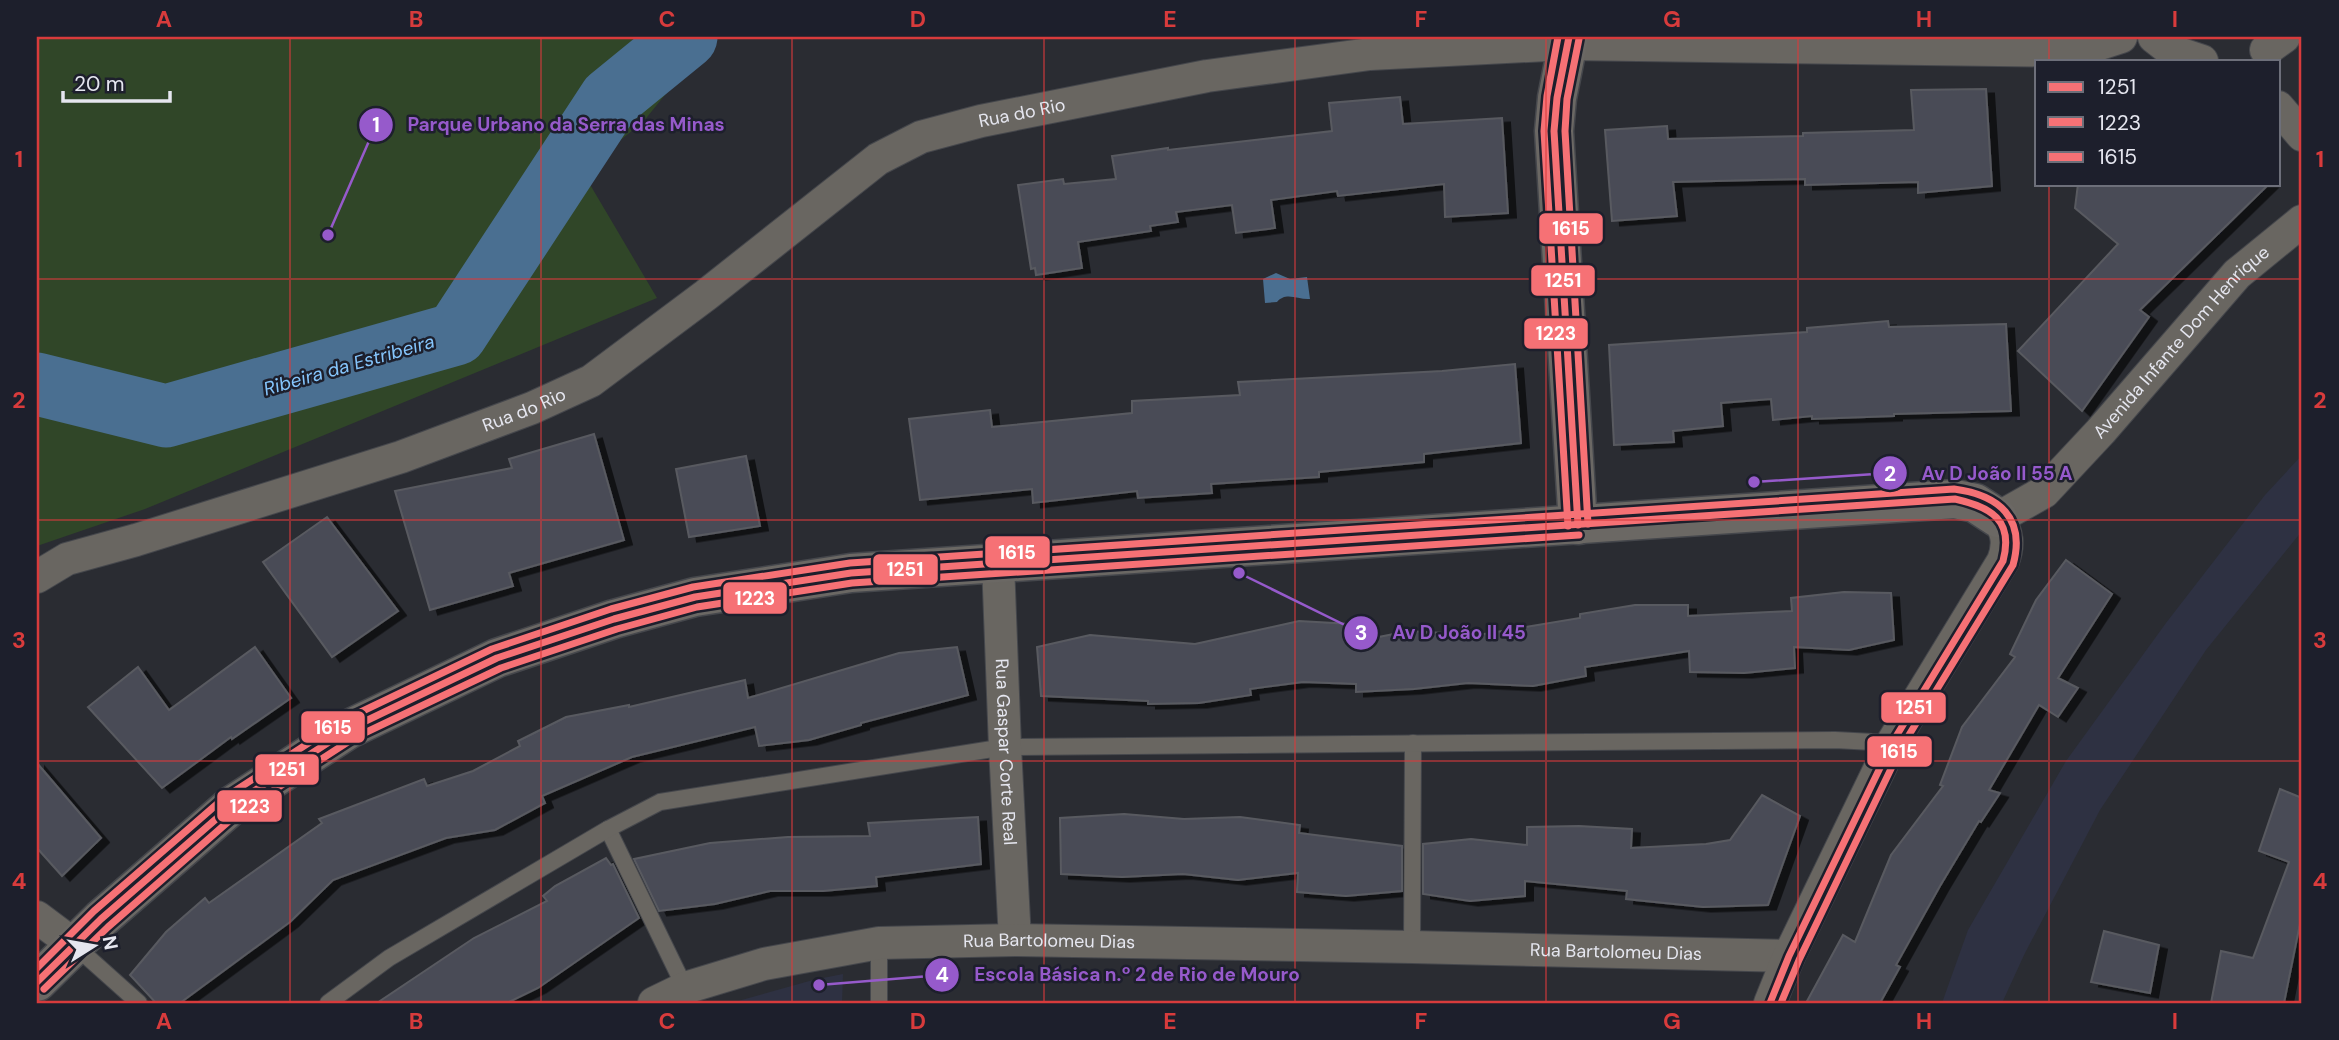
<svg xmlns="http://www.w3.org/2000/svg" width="2339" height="1040" font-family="'DM Sans',sans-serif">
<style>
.built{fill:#2e3142}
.green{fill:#304628}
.water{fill:#4a6f91}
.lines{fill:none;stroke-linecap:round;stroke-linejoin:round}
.river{stroke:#4a6f91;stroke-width:63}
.building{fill:#4a4c57;stroke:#595a60;stroke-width:2;filter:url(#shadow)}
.lane-casing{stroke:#45474c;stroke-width:18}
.street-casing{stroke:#45474c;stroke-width:34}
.secondary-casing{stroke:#45474c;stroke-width:41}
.lane{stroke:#696661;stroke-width:16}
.street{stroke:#696661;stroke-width:32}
.secondary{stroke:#6b6864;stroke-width:38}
.bus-1-casing{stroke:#1d1f2c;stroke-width:12}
.bus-2-casing{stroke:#1d1f2c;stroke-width:12}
.bus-3-casing{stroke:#1d1f2c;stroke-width:12}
.bus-1{stroke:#f67175;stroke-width:7}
.bus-2{stroke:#f67175;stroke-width:7}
.bus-3{stroke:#f67175;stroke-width:7}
.grid{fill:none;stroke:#d83b3c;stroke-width:2;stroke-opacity:0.55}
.labels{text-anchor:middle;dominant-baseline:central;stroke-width:5;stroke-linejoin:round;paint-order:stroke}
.street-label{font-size:18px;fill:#e5e6ef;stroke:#1d1f2c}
.water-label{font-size:19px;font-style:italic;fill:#85c5fc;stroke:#1d1f2c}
.leader{fill:none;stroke:#965acb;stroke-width:2.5}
.callout-dot{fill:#965acb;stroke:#1d1f2c;stroke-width:2.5}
.mark-label{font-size:21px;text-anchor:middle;font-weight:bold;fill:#fff}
.callout-label{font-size:19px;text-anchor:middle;font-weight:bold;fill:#965acb;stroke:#1d1f2c;stroke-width:5;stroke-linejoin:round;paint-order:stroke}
.line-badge{stroke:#1d1f2c;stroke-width:2.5}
.badge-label{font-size:19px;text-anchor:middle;font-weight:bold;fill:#fff}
.neatline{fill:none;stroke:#d83b3c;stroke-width:2.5}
.grid-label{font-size:23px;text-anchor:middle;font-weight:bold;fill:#d83b3c}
</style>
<defs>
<filter id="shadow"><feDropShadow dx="8" dy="4.5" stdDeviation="0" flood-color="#0009"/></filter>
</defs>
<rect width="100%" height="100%" fill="#2a2c32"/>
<!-- built -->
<g class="built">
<path d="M2302 455V531L2206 650 2100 810 2025 953 2002 1003H1942L1968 930 2066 761 2166 623 2265 495Z"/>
<path d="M843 974 842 1003H731L813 980Z"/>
</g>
<!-- green -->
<path class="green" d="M37 37H712L643 122 582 171 657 298 145 509 37 546Z"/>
<!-- water -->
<path class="water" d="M1276 273 1290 279 1307 277 1310 299C1298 300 1286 291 1277 302L1265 303 1263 279Z"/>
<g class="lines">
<!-- river -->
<path class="river" d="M37 384 166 416 456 334 610 99 686 37"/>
</g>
<!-- building -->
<g class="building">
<path d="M1986 89 1992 186 1918 193V182L1805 185V179L1673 182 1677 216 1612 221 1605 130 1667 126 1668 139 1803 136V133L1914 130 1911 90Z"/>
<path d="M1400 97 1403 124 1502 118 1508 213 1445 217 1444 184 1338 196 1337 191 1271 200 1275 228 1236 233 1232 205 1176 212 1178 222 1150 226 1151 231 1078 242 1082 268 1036 275 1035 268 1031 269 1018 185 1063 179 1064 184 1116 179 1112 156 1168 148V150L1332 131 1329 103Z"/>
<path d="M2078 184H2269L2140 310 2149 317 2082 411 2018 351 2118 244 2075 208Z"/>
<path d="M1888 321 1889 327 2006 324 2011 411 1894 414V416L1812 419V416L1773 420 1771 399 1721 403 1723 426 1673 431 1674 442 1614 445 1609 345 1807 332V328Z"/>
<path d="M1515 364 1521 443 1424 454V462L1319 472V477L1211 484 1212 493 1138 498 1137 491 1033 503 1032 489 920 500 909 419 990 410 992 427 1132 413V401L1240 395 1238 382 1442 371Z"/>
<path d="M594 434 624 540 509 573 513 586 430 610 395 491 512 468 509 459Z"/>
<path d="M746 456 760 526 689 537 676 469Z"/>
<path d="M327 517 398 611 332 657 263 562Z"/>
<path d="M2066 560 2112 594 2058 678 2078 688 2058 717 2039 705 1989 790 2000 793 1981 822 1979 821 1940 886 1896 965 1900 967 1880 1003H1806L1843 935 1855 942 1891 855 1943 786 1940 785 1962 727 2015 657 2010 654 2036 600Z"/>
<path d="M1844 592 1891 593 1894 640 1849 650 1794 647 1795 668 1744 673 1690 672 1689 651 1585 667 1586 676 1533 686 1468 683 1414 689 1356 692V684L1303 682 1250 689 1251 695 1199 703 1148 704V701L1041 696 1037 647 1090 635 1195 644 1299 621 1351 624 1353 642 1409 631 1478 635 1580 618V614L1635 605H1688V616L1792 611 1791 598Z"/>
<path d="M255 647 291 698 232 739 231 737 162 788 88 707 138 667 169 710Z"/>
<path d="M957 647 968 695 861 723V725L809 740 759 746 755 727 632 757 542 796 545 803 495 830 446 838 333 880 290 922 180 1003H156L130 975 166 932 205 898 209 903 322 823 319 819 424 779 427 786 473 771 520 746 518 741 566 717 629 705V707L745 680 748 698 899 653Z"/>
<path d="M37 763 101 838 62 876 37 848Z"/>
<path d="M2280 789 2302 798V914L2284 1003H2211L2221 951 2253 958 2289 862 2259 851Z"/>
<path d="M1762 795 1800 816 1768 905 1703 907 1626 899 1627 891 1525 881V896L1470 901 1423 894V844L1471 839 1527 845V827L1579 826 1632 829 1631 848 1706 844 1730 840Z"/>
<path d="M1124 814 1184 819 1240 817 1300 825 1299 833 1402 846V891L1346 896 1297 892 1298 873 1238 880 1183 874 1122 877 1061 874 1060 818Z"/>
<path d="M978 817 981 864 876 877 877 886 823 891H770L715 904 659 911 634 859 710 843 788 837 870 836 868 823Z"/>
<path d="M606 858 611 865 613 864 639 918 538 988 507 1003H377L474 938 547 901 543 896 555 886Z"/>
<path d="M2104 931 2159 945 2150 993 2091 982Z"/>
</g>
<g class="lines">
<defs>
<g id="lane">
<path d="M608 829 685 988"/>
<path d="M879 943V1003"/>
<path d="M73 944 139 1003"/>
<path d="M1412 947 1413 743"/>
<path d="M328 1003 389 958 608 829 660 802 1005 747 1835 740 1892 743"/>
</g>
<g id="street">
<path d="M2154 37 2172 51 2202 61"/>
<path d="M2266 50 2284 37"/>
<path d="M2278 107 2302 135"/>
<path id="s1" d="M998 563 1005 747 1015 940"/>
<path id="s2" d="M37 577 67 559 136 540 401 457 532 408 591 381 706 295 878 159 921 137 981 121 1207 76 1370 54 1566 44 2078 51 2121 37"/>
<path d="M37 917 73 944"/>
<path id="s3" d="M654 1003 685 988 764 964 879 943 1015 940 1412 947 1789 956"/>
<path id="s4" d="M1770 1003 1789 956 1892 743 2003 561C2009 545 2008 533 1998 518L2044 492 2101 431 2237 274 2302 221"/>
</g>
<g id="secondary">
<path d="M1569 37 1557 98 1554 131 1578 525"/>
<path d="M37 982 101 919 231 806 349 729 497 658 614 619 695 597 851 573 1955 499 1975 503 1998 518"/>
</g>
</defs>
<!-- lane casing -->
<use href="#lane" class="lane-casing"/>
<!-- street casing -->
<use href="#street" class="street-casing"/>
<!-- secondary casing -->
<use href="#secondary" class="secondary-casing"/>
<!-- lane -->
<use href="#lane" class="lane"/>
<!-- street -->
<use href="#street" class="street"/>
<!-- secondary -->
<use href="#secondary" class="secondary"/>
<defs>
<g id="bus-1">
<path d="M1569 37 1557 98 1554 131 1578 525"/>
<path d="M37 982 101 919 231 806 349 729 497 658 614 619 695 597 851 573 1955 499C1991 507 2014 520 2003 561L1892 743 1789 956 1770 1003"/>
</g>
<g id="bus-2">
<path d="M1558 37 1547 96 1544 131 1568 526"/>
<path d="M44 989 108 927 237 814 354 738 501 668 617 629 697 607 852 583 1579 535"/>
</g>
<g id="bus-3">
<path d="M1579 39 1567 99 1565 131 1588 524"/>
<path d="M37 968 94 911 224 798 344 720 492 649 611 609 693 587 850 563 1954 489C1999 495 2026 518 2013 565L1901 748 1799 960 1781 1003"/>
</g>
</defs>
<!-- bus-1 casing -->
<use href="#bus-1" class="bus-1-casing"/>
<!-- bus-2 casing -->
<use href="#bus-2" class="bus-2-casing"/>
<!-- bus-3 casing -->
<use href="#bus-3" class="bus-3-casing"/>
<!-- bus-1 -->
<use href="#bus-1" class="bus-1"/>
<!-- bus-2 -->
<use href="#bus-2" class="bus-2"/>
<!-- bus-3 -->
<use href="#bus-3" class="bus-3"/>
</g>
<!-- grid -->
<path class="grid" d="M290 37V1003M541 37V1003M792 37V1003M1044 37V1003M1295 37V1003M1546 37V1003M1798 37V1003M2049 37V61M2049 184V1003M37 279H2302M37 520H2302M37 761H2302"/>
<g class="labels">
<!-- street labels -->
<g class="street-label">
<text stroke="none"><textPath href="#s2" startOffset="1104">Rua do Rio</textPath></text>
<text stroke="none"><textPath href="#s4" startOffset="802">Avenida Infante Dom Henrique</textPath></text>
<text stroke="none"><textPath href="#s2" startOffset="516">Rua do Rio</textPath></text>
<text stroke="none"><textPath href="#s1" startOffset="189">Rua Gaspar Corte Real</textPath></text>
<text stroke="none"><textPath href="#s3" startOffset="404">Rua Bartolomeu Dias</textPath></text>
<text stroke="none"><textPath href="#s3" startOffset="971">Rua Bartolomeu Dias</textPath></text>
</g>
<!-- water labels -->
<g class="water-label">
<text transform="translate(349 365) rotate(-16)">Ribeira da Estribeira</text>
</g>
</g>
<!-- callouts -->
<path class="leader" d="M328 235L376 125M1754 482L1890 473M1239 573L1361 633M819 985L942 975"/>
<g class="callout-dot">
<circle cx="328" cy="235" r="7"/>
<circle cx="1754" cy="482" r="7"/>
<circle cx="1239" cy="573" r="7"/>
<circle cx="819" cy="985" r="7"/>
<circle cx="376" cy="125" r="18"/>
<circle cx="1890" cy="473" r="18"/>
<circle cx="1361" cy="633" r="18"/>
<circle cx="942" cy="975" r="18"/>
</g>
<g class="mark-label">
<text x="376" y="132">1</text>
<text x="1890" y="481">2</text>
<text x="1361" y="640">3</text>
<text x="942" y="982">4</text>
</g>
<g class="callout-label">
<text x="566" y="131">Parque Urbano da Serra das Minas</text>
<text x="1997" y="480">Av D João II 55 A</text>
<text x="1459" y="639">Av D João II 45</text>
<text x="1137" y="981">Escola Básica n.º 2 de Rio de Mouro</text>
</g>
<g class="line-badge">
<rect x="1538" y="212" width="66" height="33" rx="7" fill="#f67175"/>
<rect x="1530" y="264" width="66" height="33" rx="7" fill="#f67175"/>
<rect x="1523" y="317" width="66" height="33" rx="7" fill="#f67175"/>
<rect x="984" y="535" width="67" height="34" rx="7" fill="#f67175"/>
<rect x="872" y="553" width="67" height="33" rx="7" fill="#f67175"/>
<rect x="722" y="581" width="66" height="34" rx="7" fill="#f67175"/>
<rect x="1880" y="691" width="67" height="33" rx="7" fill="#f67175"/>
<rect x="300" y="710" width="66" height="34" rx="7" fill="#f67175"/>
<rect x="1866" y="735" width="67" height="33" rx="7" fill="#f67175"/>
<rect x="254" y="753" width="66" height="33" rx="7" fill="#f67175"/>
<rect x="216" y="789" width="67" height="34" rx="7" fill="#f67175"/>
</g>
<g class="badge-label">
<text x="1571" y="235">1615</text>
<text x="1563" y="287">1251</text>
<text x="1556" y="340">1223</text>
<text x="1017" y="559">1615</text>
<text x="905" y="576">1251</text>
<text x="755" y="605">1223</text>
<text x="1914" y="714">1251</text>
<text x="333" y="734">1615</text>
<text x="1899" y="758">1615</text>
<text x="287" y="776">1251</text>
<text x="250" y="813">1223</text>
</g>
<!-- border -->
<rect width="2339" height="1040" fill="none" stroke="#1d1f2c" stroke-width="77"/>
<!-- legend -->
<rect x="2035" y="60" width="245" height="126" fill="#1d1f2c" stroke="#6d6f7a" stroke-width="2"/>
<rect x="2048" y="82" width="35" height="10" fill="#f67175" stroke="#6d6f7a" stroke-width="2"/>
<text x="2098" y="94" font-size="21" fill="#e5e6ef">1251</text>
<rect x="2048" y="117" width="35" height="10" fill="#f67175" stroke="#6d6f7a" stroke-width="2"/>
<text x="2098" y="130" font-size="21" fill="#e5e6ef">1223</text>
<rect x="2048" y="152" width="35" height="10" fill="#f67175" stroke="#6d6f7a" stroke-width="2"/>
<text x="2098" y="164" font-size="21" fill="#e5e6ef">1615</text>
<!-- north arrow -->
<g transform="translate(94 946) rotate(79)" stroke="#1d1f2c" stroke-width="5" paint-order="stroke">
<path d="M0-5L12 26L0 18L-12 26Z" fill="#e5e6ef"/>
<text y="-10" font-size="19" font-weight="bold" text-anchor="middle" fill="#e5e6ef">N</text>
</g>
<!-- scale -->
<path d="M63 91v10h107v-10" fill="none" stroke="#e5e6ef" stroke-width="3.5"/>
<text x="74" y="91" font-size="21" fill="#e5e6ef" stroke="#1d1f2c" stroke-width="5" paint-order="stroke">20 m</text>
<rect x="38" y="38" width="2262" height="964" class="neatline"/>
<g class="grid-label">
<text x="164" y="27">A</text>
<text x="416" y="27">B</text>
<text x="667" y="27">C</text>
<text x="918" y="27">D</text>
<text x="1170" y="27">E</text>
<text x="1421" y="27">F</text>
<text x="1672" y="27">G</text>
<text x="1924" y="27">H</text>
<text x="2175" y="27">I</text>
<text x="19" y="167">1</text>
<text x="2320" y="167">1</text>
<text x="19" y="408">2</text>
<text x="2320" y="408">2</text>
<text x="19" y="648">3</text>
<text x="2320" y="648">3</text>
<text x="19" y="889">4</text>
<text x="2320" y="889">4</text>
<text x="164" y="1029">A</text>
<text x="416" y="1029">B</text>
<text x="667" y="1029">C</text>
<text x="918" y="1029">D</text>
<text x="1170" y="1029">E</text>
<text x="1421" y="1029">F</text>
<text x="1672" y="1029">G</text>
<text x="1924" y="1029">H</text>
<text x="2175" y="1029">I</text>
</g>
</svg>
